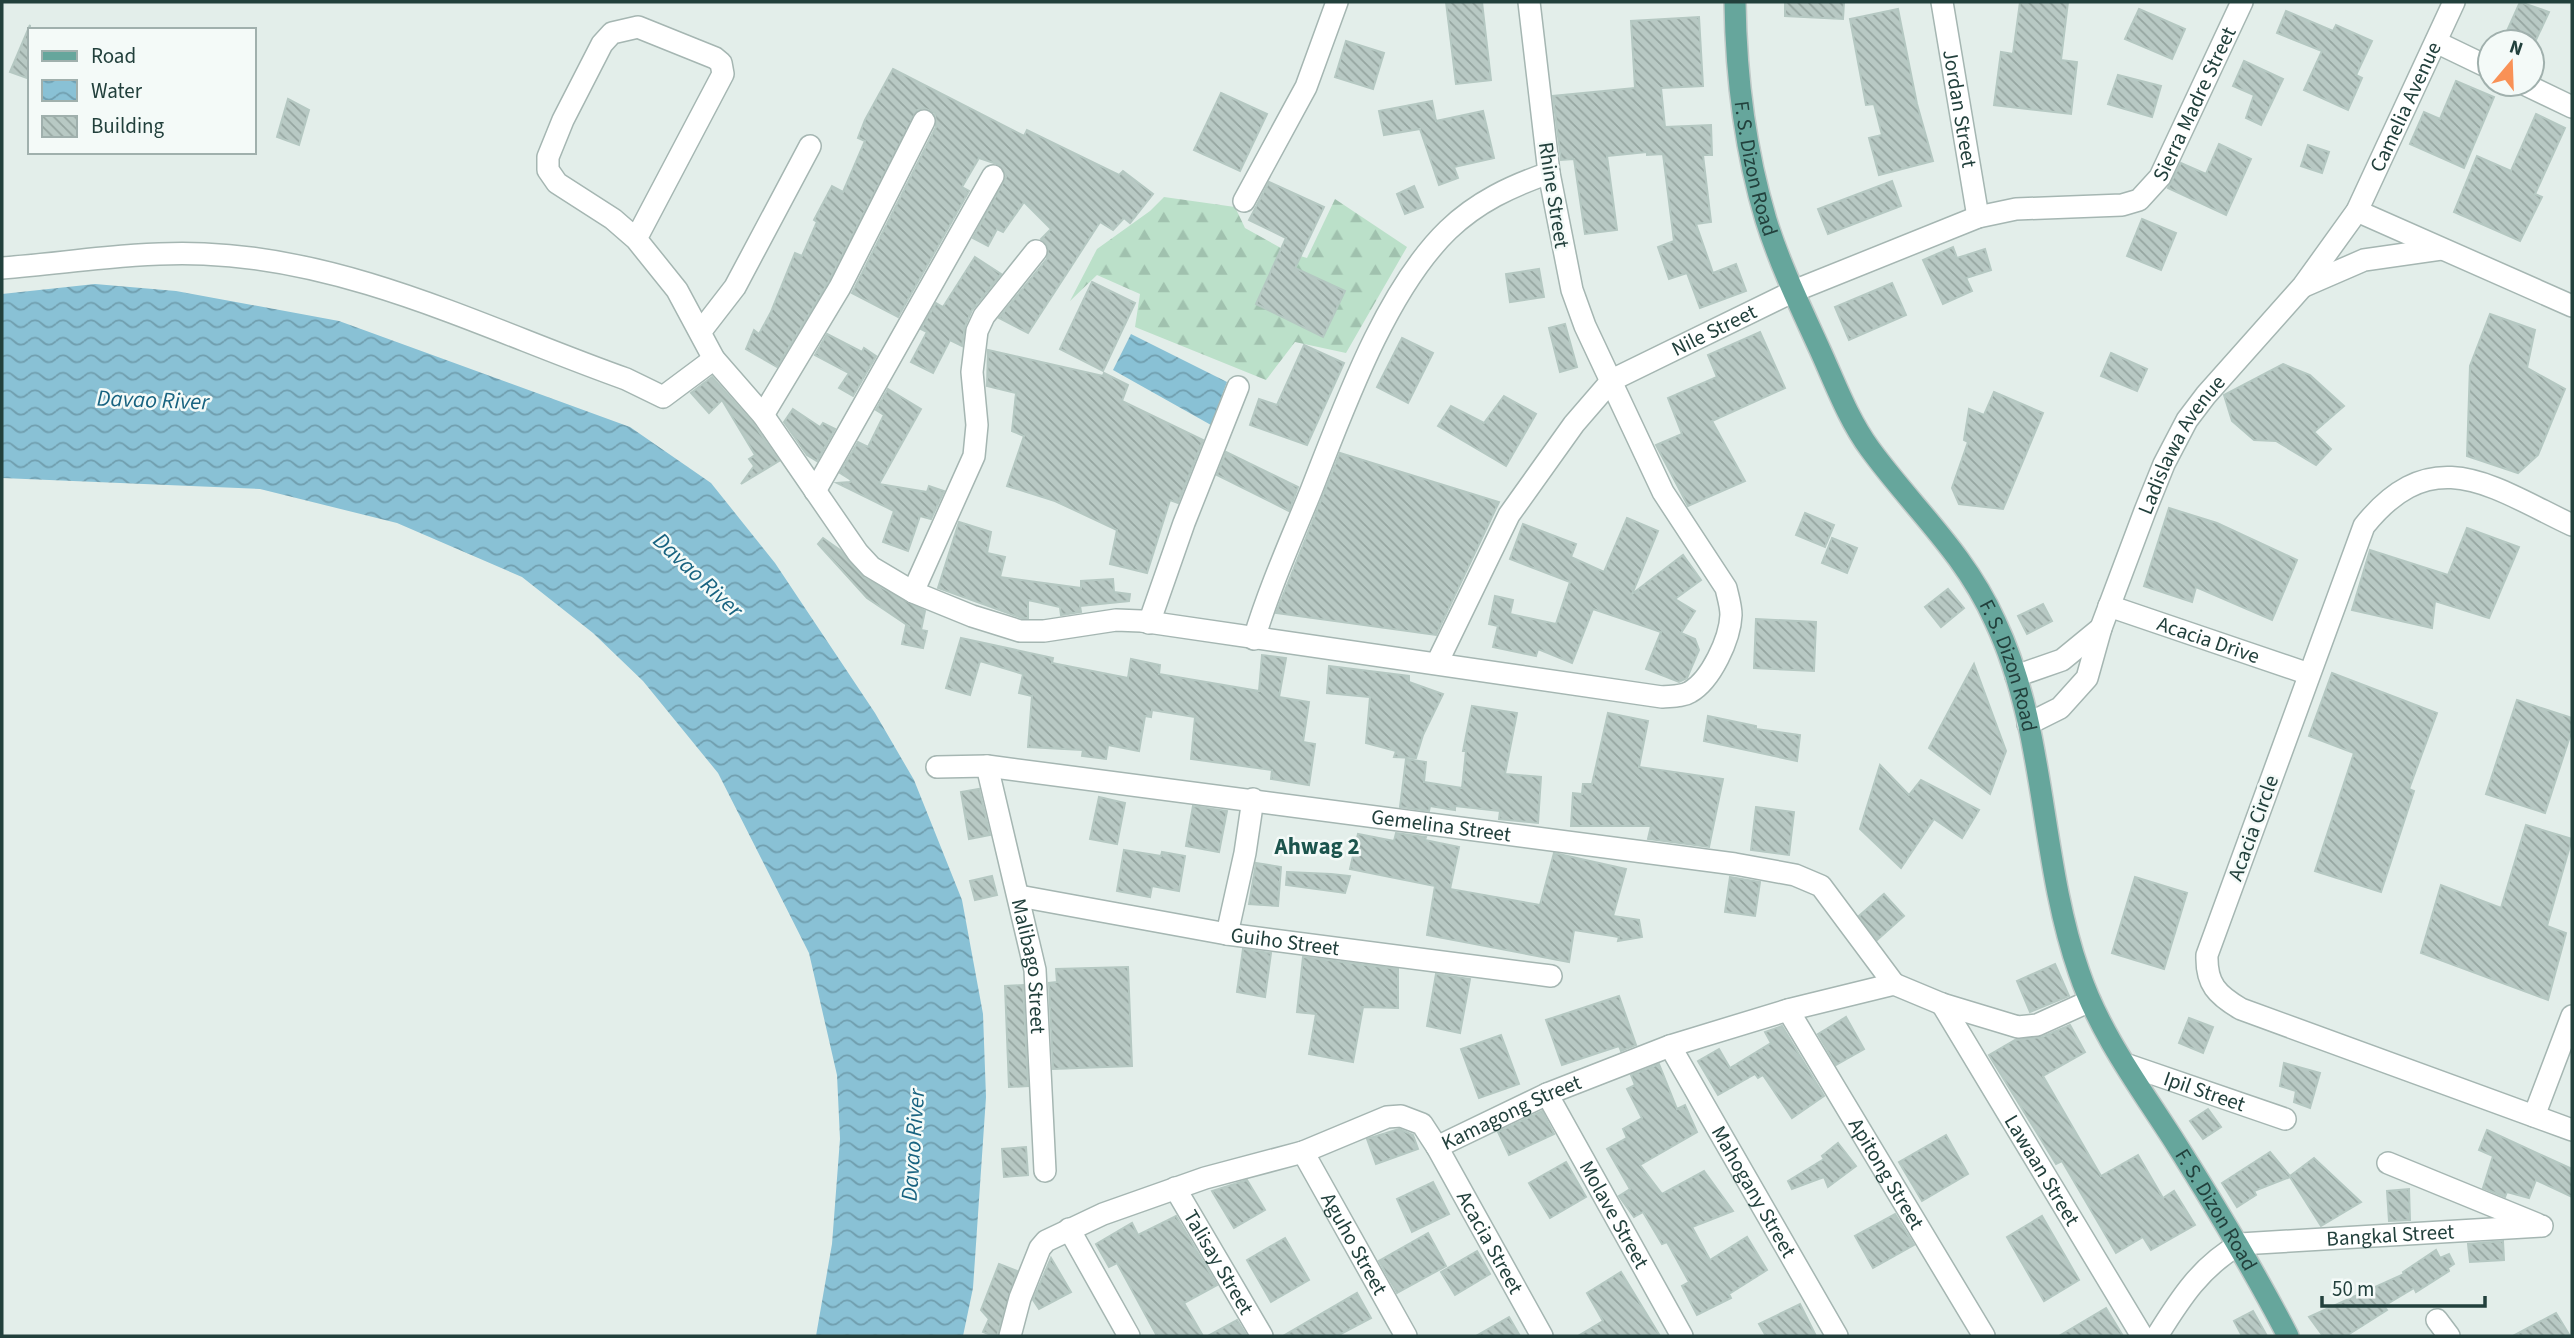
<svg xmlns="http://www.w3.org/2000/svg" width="2574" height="1338" font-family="'Source Sans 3',sans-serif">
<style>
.forest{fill:url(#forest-firs)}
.water{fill:url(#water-waves)}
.building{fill:url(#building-back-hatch);stroke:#b5c8c2;stroke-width:2}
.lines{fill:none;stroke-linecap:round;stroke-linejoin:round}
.minor-casing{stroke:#a5b6b2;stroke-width:24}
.primary-casing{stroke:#c1cac8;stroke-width:24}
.minor{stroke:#fff;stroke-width:21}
.primary{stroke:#66a69c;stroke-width:21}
.labels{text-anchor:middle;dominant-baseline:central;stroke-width:5;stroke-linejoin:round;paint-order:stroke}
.street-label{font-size:21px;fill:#22403c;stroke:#f4faf8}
.water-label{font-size:23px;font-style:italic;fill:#186380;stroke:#f4faf8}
.neighbourhood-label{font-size:23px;font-weight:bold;fill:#1c544d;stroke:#f4faf8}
</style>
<defs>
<pattern id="forest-firs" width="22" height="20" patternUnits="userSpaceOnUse" patternTransform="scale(1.75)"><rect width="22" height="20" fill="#bbe0c9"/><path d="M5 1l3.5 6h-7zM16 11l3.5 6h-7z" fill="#a0c1ae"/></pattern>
<pattern id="water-waves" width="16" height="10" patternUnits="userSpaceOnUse" patternTransform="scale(1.75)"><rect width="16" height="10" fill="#89c1d5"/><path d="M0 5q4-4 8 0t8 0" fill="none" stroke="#709eae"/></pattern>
<pattern id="building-back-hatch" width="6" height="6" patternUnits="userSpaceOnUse" patternTransform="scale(1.75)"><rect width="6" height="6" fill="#b8c9c4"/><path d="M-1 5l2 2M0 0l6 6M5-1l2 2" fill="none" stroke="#95a5a0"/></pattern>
</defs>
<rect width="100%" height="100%" fill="#e3eeea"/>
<!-- forest -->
<path class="forest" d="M1164 197 1235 207 1245 228 1290 253 1307 258 1335 199 1407 247 1346 353 1295 342 1266 380 1135 327 1140 294 1097 275 1070 301 1097 249 1150 211Z"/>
<!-- water -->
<g class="water">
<path d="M95 284 176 291 339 321 630 427 711 483 775 563 875 713 914 780 962 900 983 1014 986 1097 973 1288 963 1336H816L832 1244 840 1139 837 1075 809 953 718 773 643 681 593 633 522 577 397 523 260 489 2 478V294Z"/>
<path d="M1131 334 1227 382 1211 425 1113 370Z"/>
</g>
<!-- building -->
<g class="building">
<path d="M1446 2H1482L1491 80 1456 84Z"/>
<path d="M1785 2H1844L1843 19 1785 16Z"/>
<path d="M2020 2H2068L2061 60 2077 62 2071 114 1994 105 2001 52 2013 54Z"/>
<path d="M2520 2 2549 12 2535 42H2502Z"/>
<path d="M1898 9 1917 104 1933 161 1879 175 1869 138 1882 135 1874 104 1866 105 1850 19Z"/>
<path d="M2139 9 2185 29 2172 59 2125 39Z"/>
<path d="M2286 11 2333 31 2336 25 2372 41 2356 75 2362 78 2348 110 2304 90 2322 51 2277 33Z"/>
<path d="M1699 17 1703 86 1661 88 1665 127 1711 125 1712 155H1703L1711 222 1696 224 1713 273 1736 264 1746 291 1700 308 1687 273 1669 279 1658 247 1674 241 1663 154 1647 155V152L1607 156 1617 230 1585 234 1574 159 1561 160 1553 96 1635 88 1631 21Z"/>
<path d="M30 25V79L10 72Z"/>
<path d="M1346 41 1384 53 1373 89 1335 77Z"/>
<path d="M2244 61 2283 79 2261 125 2246 118 2254 95 2233 86Z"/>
<path d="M893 69 1024 136 1027 130 1119 175 1123 171 1153 194 1130 223 1124 218 1113 230 1100 222 1028 333 999 318 1047 259 1048 247 1041 239 1051 229 1024 202 1003 232 997 229 988 246 973 238 1006 177 1000 165 979 158 962 187 969 191 898 317 852 293 936 127 935 113 924 108 917 110 829 281 777 367 746 349 754 330 759 334 771 312 795 253 802 256 817 222 814 220 832 186 843 192 865 141 858 138 865 120Z"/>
<path d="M2118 75 2161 86 2152 117 2108 104Z"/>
<path d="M2456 81 2494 97 2464 168 2410 144 2424 112 2440 119Z"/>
<path d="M1221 93 1267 114 1240 171 1194 150Z"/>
<path d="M288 99 309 110 299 145 277 137Z"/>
<path d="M1432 101 1436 121 1483 111 1494 158 1454 167 1458 178 1439 185 1420 129 1384 135 1379 111Z"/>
<path d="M2536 114 2565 128 2535 194 2542 197 2520 241 2454 212 2477 156 2511 171Z"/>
<path d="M2219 144 2251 159 2226 215 2168 188 2181 163 2206 174Z"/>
<path d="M2308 145 2329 152 2322 173 2301 166Z"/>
<path d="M1892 181 1901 206 1828 234 1818 209Z"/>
<path d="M1269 182 1324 207 1295 268 1345 291 1323 337 1256 304 1286 238 1249 220Z"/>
<path d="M1414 186 1423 207 1405 214 1397 194Z"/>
<path d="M2142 219 2176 233 2161 270 2127 256Z"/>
<path d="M1953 247 1957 258 1985 249 1991 270 1966 278 1972 291 1943 304 1923 260Z"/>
<path d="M975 257 1001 274 972 310 965 326 962 346 950 340 933 373 911 362 927 332 921 329 936 303 943 307Z"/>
<path d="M1539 269 1544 297 1510 302 1506 274Z"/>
<path d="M1092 282 1135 303 1103 371 1060 349Z"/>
<path d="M1892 283 1906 315 1849 340 1835 307Z"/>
<path d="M2490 314 2535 330 2527 368 2565 389 2538 455 2518 473 2467 456 2470 366Z"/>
<path d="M1565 324 1577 367 1560 372 1549 328Z"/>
<path d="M1760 332 1785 388 1712 421 1745 481 1688 506 1656 445 1682 434 1668 398 1717 377 1708 355Z"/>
<path d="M827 334 862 352 864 348 876 356 853 396 839 388 849 373 815 355Z"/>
<path d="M1402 338 1433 353 1408 403 1377 387Z"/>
<path d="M1304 345 1344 363 1307 445 1250 425 1259 399 1277 405Z"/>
<path d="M988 350 1103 376 1104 373 1128 385 1122 401 1203 440 1178 503 1170 500 1147 573 1110 564 1117 530 1055 501 1007 486 1024 436 1012 431 1016 393 987 386Z"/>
<path d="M2111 353 2147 369 2137 391 2101 376Z"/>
<path d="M2283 364 2310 375 2344 406 2314 432 2331 449 2316 465 2276 441 2254 440 2232 421 2224 395Z"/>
<path d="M712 377 753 423 779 461 741 484 754 466 749 459 755 455 722 400 709 413 691 393Z"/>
<path d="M888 389 921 409 879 484 927 492 929 486 944 491 931 519 920 516 908 551 883 542 894 511 837 483 850 482 851 480 840 473 858 442 868 447 884 415 876 410Z"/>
<path d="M1994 392 2043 413 2003 509 1959 504 1952 488 1968 442 1964 440 1969 409 1984 415Z"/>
<path d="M1504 396 1536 414 1506 466 1438 426 1451 406 1484 423Z"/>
<path d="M793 409 820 427 823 423 835 429 817 461 807 455 784 422Z"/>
<path d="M1226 452 1298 487 1289 511 1217 475Z"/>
<path d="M1340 453 1499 502 1436 635 1276 613Z"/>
<path d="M2169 508 2217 523 2297 560 2272 620 2196 587 2192 602 2144 586Z"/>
<path d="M1805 513 1834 525 1825 547 1796 535Z"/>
<path d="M1627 518 1658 531 1632 594 1683 555 1701 580 1675 599 1695 611 1681 633 1695 639 1699 650 1687 678 1679 682 1646 669 1661 632 1593 609 1572 663 1538 649 1536 656 1493 647 1498 626 1489 624 1495 596 1513 600 1510 614 1556 624 1570 582 1510 559 1523 524 1576 544 1571 557 1604 572Z"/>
<path d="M959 522 991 532 987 553 1005 557 1000 577 1081 588V581L1113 579 1114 592 1130 594 1129 601 1080 606 1081 612 1061 615 1060 607 1028 600V618H1022L938 588Z"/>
<path d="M2467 528 2519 547 2489 618 2435 601 2432 628 2352 610 2370 550 2448 575Z"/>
<path d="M823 538 840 550 864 578 925 611 921 630 927 631 923 648 902 644 906 626 910 627 867 598 818 544Z"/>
<path d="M1832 538 1857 548 1847 573 1822 563Z"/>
<path d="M1948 589 1964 608 1941 627 1925 607Z"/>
<path d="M2043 604 2052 621 2027 634 2018 616Z"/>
<path d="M1756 619 1816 622 1814 671 1754 668Z"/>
<path d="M961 638 1053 658 1052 663 1128 678 1131 659 1160 665 1159 674 1259 691 1262 655 1286 658 1279 697 1309 702 1303 742 1315 744 1309 785 1271 779 1272 770 1191 759 1195 717 1152 710 1151 717 1145 716 1139 751 1108 745 1106 759 1082 756 1083 750 1028 747 1032 696 1019 693 1023 674 980 661 970 695 946 688Z"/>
<path d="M1974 664 2006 751 1990 794 1929 748Z"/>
<path d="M1329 666 1409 676V682L1443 694 1423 735 1416 758 1394 757 1396 751 1366 743 1370 697 1327 693Z"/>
<path d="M2332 673 2437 713 2409 789 2414 791 2381 892 2315 871 2354 753 2309 736Z"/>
<path d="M2517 700 2572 718V730L2545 813 2486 794Z"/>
<path d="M1472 706 1517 713 1505 774 1541 777 1538 823 1499 819 1500 811 1455 806V810L1430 806 1429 811 1400 807 1406 759 1426 762 1424 782 1462 788 1466 751H1463Z"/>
<path d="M1608 713 1648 721 1639 767 1723 779 1709 847 1648 839 1651 826H1571L1573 793 1582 794 1583 784H1592Z"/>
<path d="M1708 716 1756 726V729L1800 735 1797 761 1704 741Z"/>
<path d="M1880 765 1909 795 1921 780 1979 810 1962 838 1934 819 1901 868 1860 829Z"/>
<path d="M979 789 990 835 969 839 961 792Z"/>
<path d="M1099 797 1125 803 1117 844 1090 839Z"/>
<path d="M1193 806 1227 811 1219 852 1186 846Z"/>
<path d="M1756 807 1794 812 1789 855 1751 850Z"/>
<path d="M2526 825 2572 839 2547 926 2566 933 2548 1000 2421 953 2441 885 2501 908Z"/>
<path d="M1396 833 1426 837 1425 840 1459 847 1450 889 1540 905 1554 853 1626 869 1613 916 1639 920 1642 937 1618 941 1619 937 1574 930 1569 962 1427 935 1435 886 1350 869 1358 834 1394 841Z"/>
<path d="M1124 850 1161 856 1162 852 1185 856 1179 891 1152 886 1150 897 1117 891Z"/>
<path d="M1256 863 1281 867 1278 906 1249 904Z"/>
<path d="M1287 872 1331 874 1350 876 1345 893 1286 885Z"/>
<path d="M992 876 997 895 975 900 970 881Z"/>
<path d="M1730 877 1760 882 1755 916 1725 912Z"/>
<path d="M2135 877 2187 893 2164 969 2112 953Z"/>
<path d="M1884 894 1904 916 1877 940 1859 916Z"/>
<path d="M1243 949 1271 953 1265 997 1237 992Z"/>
<path d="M1303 957 1398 969V1008L1363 1007 1353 1062 1309 1054 1316 1014 1297 1012Z"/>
<path d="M2055 964 2069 996 2030 1012 2017 981Z"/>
<path d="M1128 967 1132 1066 1053 1069 1049 983 1057 982 1056 969Z"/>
<path d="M1436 974 1470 979 1460 1033 1427 1026Z"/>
<path d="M1023 985 1028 1086 1009 1087 1005 986Z"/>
<path d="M1619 996 1636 1045 1621 1051 1619 1046 1562 1065 1546 1020Z"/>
<path d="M1846 1017 1864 1049 1836 1065 1818 1034Z"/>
<path d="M2189 1018 2213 1027 2203 1053 2179 1043Z"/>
<path d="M2070 1025 2085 1052 2043 1076 2101 1176 2138 1155 2163 1198 2174 1191 2195 1225 2151 1250 2143 1237 2116 1253 2062 1161 2056 1164 1989 1055 2015 1040 2042 1037Z"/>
<path d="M1782 1026 1824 1096 1792 1118 1763 1075 1758 1078 1755 1074 1718 1095 1698 1061 1719 1049 1730 1068 1771 1043 1765 1032Z"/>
<path d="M1501 1035 1519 1084 1479 1098 1461 1049Z"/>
<path d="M2284 1063 2320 1073 2310 1108 2294 1102 2296 1091 2280 1086Z"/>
<path d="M1659 1064 1677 1109 1685 1105 1697 1132 1640 1165 1662 1194 1704 1171 1733 1211 1692 1227 1710 1260 1747 1237 1767 1270 1729 1294 1731 1298 1697 1315 1682 1286 1689 1282 1667 1242 1662 1244 1643 1212 1634 1217 1619 1196 1630 1189 1607 1149 1627 1138 1623 1129 1642 1118 1627 1089 1635 1085 1631 1075Z"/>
<path d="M2208 1109 2221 1127 2203 1139 2190 1121Z"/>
<path d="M1542 1111 1554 1134 1509 1155 1498 1132Z"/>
<path d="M1399 1129 1413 1135 1418 1149 1376 1164 1367 1139Z"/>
<path d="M2487 1130 2572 1169V1197L2536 1180 2529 1198 2507 1192 2505 1197 2483 1188 2493 1156 2479 1150Z"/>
<path d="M1946 1135 1968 1174 1922 1201 1899 1162Z"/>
<path d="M1838 1143 1856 1166 1828 1187 1824 1177 1792 1189 1788 1181 1824 1159 1822 1156Z"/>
<path d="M1026 1147 1028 1175 1004 1177 1002 1149Z"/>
<path d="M2270 1152 2290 1176 2314 1158 2361 1202 2321 1226 2290 1177 2254 1191 2256 1195 2237 1207 2222 1183Z"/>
<path d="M1566 1162 1586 1197 1550 1218 1529 1183Z"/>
<path d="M1247 1180 1265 1210 1234 1228 1212 1191Z"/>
<path d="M1433 1182 1449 1214 1412 1232 1397 1199Z"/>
<path d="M2409 1189 2410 1220 2389 1221 2387 1191Z"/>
<path d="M1895 1214 1914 1245 1873 1268 1855 1236Z"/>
<path d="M1176 1216 1217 1285 1184 1303 1203 1336H1157L1117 1263 1109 1267 1096 1244 1132 1223 1138 1235Z"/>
<path d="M2042 1216 2079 1280 2044 1301 2007 1237Z"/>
<path d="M1428 1233 1446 1266 1397 1293 1379 1261Z"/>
<path d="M1285 1238 1309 1280 1271 1302 1247 1260Z"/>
<path d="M2503 1241 2504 1260 2470 1262 2468 1244Z"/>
<path d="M2436 1250 2440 1258 2449 1254 2454 1264 2448 1268 2449 1271 2416 1292 2414 1288 2384 1306 2387 1310 2346 1336H2323L2309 1317 2404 1274 2403 1272Z"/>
<path d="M1477 1251 1490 1274 1455 1295 1441 1272Z"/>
<path d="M1051 1258 1071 1292 1039 1309 1033 1300Z"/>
<path d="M999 1264 1017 1271 997 1336H994L983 1332 989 1319 981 1310Z"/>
<path d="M1621 1272 1660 1336H1578L1603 1321 1587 1293Z"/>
<path d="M1357 1293 1371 1318 1337 1336H1283Z"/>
<path d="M1800 1304 1816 1336H1766L1759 1324Z"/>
<path d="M2106 1308 2123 1336H2059Z"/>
<path d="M2253 1311 2267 1336H2242L2234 1321Z"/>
<path d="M2556 1313 2570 1336H2513Z"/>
<path d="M1509 1317 1520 1336H1476Z"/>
<path d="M1237 1320 1247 1336H1208Z"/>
</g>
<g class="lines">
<defs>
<g id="minor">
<path id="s1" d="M1942 2 1978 217"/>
<path d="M2436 42 2490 68"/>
<path d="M2524 84 2572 107"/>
<path d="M1244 201 1306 87 1337 2"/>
<path d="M2357 211 2572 306"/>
<path d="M636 239 723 74 721 63 715 58 638 27 612 33 602 44 563 120 548 157V170L557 183 613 219 636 239 677 290 714 359 763 415 858 553 871 567 913 592 972 616 1020 631H1044L1116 620 1141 621 1662 697C1671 696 1682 697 1690 692 1711 680 1730 639 1731 615 1731 606 1728 597 1726 588L1663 492 1585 326 1572 290 1549 173 1529 2"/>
<path d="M2 268C69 263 136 251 204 254 353 260 488 330 626 379L663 397 714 359"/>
<path d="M2304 286 2364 260 2441 249"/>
<path d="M701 331 735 287 810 146"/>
<path d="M763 415 840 287 924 121"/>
<path d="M815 491 993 176"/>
<path d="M2572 525C2492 487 2433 440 2364 526L2207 955C2206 984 2217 995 2241 1009L2572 1130"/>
<path d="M913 592 974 456 977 425 972 372 977 331 984 316 1036 251"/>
<path id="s2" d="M2109 606 2309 674"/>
<path d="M1149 623 1184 523 1238 387"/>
<path d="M1254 639C1269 589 1291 540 1311 491 1343 410 1385 291 1448 230 1477 202 1511 186 1549 173"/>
<path id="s3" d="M1437 663 1509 515 1574 424 1612 380 1794 291 1978 217 2016 209 2122 205 2139 200 2160 177 2242 2"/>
<path d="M2016 676 2062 660 2101 628"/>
<path id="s4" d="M2028 724 2060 708 2087 678 2101 628 2145 511 2164 464 2187 420 2206 395 2303 286 2357 211 2454 2"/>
<path id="s5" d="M987 766 1035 970 1045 1171"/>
<path id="s6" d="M937 767 987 766 1735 864 1795 875 1821 886 1894 984"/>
<path id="s7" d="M1019 896 1227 934 1551 976"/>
<path d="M1227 934 1245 853 1253 799"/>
<path id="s8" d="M1942 1004 2142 1336"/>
<path id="s9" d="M1788 1010 1984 1336"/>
<path id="s10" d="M1670 1046 1837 1336"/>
<path id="s11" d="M2125 1064 2285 1119"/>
<path id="s12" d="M1547 1094 1682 1336"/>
<path d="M2534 1116 2572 1016"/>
<path id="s13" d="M1437 1147 1547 1094 1670 1046 1788 1010 1894 984 1942 1004 2018 1027 2037 1025 2090 1001"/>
<path id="s14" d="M1303 1152 1406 1336"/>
<path d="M2388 1163 2537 1224"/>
<path id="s15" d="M1175 1188 1262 1336"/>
<path d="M1069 1229 1129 1336"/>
<path d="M2437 1320 2449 1336"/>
<path id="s16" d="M1010 1336 1020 1298 1040 1248 1046 1241 1103 1214 1205 1178 1303 1152 1387 1117 1401 1116 1422 1124 1437 1147 1542 1336"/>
<path id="s17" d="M2157 1336C2180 1299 2201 1266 2240 1244L2542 1226"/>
</g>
<g id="primary">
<path id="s18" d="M1735 2C1736 75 1745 150 1766 220 1780 265 1801 308 1820 350 1835 383 1848 419 1870 449 1913 508 1964 552 1995 621 2047 731 2039 858 2079 972 2099 1032 2139 1086 2173 1139 2214 1204 2253 1268 2288 1336"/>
</g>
</defs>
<!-- minor casing -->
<use href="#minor" class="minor-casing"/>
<!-- primary casing -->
<use href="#primary" class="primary-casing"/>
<!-- minor -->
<use href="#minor" class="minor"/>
<!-- primary -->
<use href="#primary" class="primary"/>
</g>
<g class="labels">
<!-- street labels -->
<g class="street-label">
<text stroke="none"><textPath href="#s3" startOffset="1010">Sierra Madre Street</textPath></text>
<text stroke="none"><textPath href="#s4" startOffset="738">Camelia Avenue</textPath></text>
<text stroke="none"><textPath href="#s1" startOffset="108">Jordan Street</textPath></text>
<text stroke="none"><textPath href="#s18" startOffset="168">F. S. Dizon Road</textPath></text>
<text transform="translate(1554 195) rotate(81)">Rhine Street</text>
<text stroke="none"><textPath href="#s3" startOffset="448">Nile Street</textPath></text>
<text stroke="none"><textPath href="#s4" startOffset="329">Ladislawa Avenue</textPath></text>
<text stroke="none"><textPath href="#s2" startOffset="105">Acacia Drive</textPath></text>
<text stroke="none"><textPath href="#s18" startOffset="733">F. S. Dizon Road</textPath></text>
<text stroke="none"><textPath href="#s6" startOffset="508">Gemelina Street</textPath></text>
<text transform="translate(2253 828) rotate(-70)">Acacia Circle</text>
<text stroke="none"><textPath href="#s7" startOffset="270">Guiho Street</textPath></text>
<text stroke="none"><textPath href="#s5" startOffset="205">Malibago Street</textPath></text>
<text stroke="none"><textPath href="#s11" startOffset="84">Ipil Street</textPath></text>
<text stroke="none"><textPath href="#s13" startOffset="82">Kamagong Street</textPath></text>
<text stroke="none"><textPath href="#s8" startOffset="194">Lawaan Street</textPath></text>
<text stroke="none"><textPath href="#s9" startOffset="191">Apitong Street</textPath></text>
<text stroke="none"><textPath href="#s10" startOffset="168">Mahogany Street</textPath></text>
<text stroke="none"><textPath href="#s18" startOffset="1323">F. S. Dizon Road</textPath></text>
<text stroke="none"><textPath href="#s12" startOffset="138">Molave Street</textPath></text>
<text stroke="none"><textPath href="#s17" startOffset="276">Bangkal Street</textPath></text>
<text stroke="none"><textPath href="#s16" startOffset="639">Acacia Street</textPath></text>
<text stroke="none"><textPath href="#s14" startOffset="105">Aguho Street</textPath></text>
<text stroke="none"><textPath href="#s15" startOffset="86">Talisay Street</textPath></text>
</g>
<!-- water labels -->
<g class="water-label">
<text transform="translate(153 400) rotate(2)">Davao River</text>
<text transform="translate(698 575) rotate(43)">Davao River</text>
<text transform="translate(913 1145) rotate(-86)">Davao River</text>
</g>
<!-- neighbourhood labels -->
<g class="neighbourhood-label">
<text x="1317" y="846">Ahwag 2</text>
</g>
</g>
<!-- border -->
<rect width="2574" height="1338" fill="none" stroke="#22403c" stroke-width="7"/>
<!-- legend -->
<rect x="28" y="28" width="228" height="126" fill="#f4faf8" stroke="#a0b0ad" stroke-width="2"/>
<rect x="42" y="51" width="35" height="10" fill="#66a69c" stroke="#a0b0ad" stroke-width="2"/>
<text x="91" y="63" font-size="21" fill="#22403c">Road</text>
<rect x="42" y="80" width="35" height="21" fill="url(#water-waves)" stroke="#a0b0ad" stroke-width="2"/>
<text x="91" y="98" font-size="21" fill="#22403c">Water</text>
<rect x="42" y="116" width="35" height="21" fill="url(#building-back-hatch)" stroke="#a0b0ad" stroke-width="2"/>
<text x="91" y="133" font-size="21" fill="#22403c">Building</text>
<!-- north arrow -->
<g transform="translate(2511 63) rotate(19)"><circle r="33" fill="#f4faf8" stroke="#a0b0ad" stroke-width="2"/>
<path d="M0-5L12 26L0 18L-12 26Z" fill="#f99156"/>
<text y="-10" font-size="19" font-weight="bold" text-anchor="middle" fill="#22403c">N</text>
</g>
<!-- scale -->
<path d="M2322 1296v10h163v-10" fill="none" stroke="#22403c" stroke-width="3.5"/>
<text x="2332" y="1296" font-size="21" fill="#22403c" stroke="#f4faf8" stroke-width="5" paint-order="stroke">50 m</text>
</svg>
